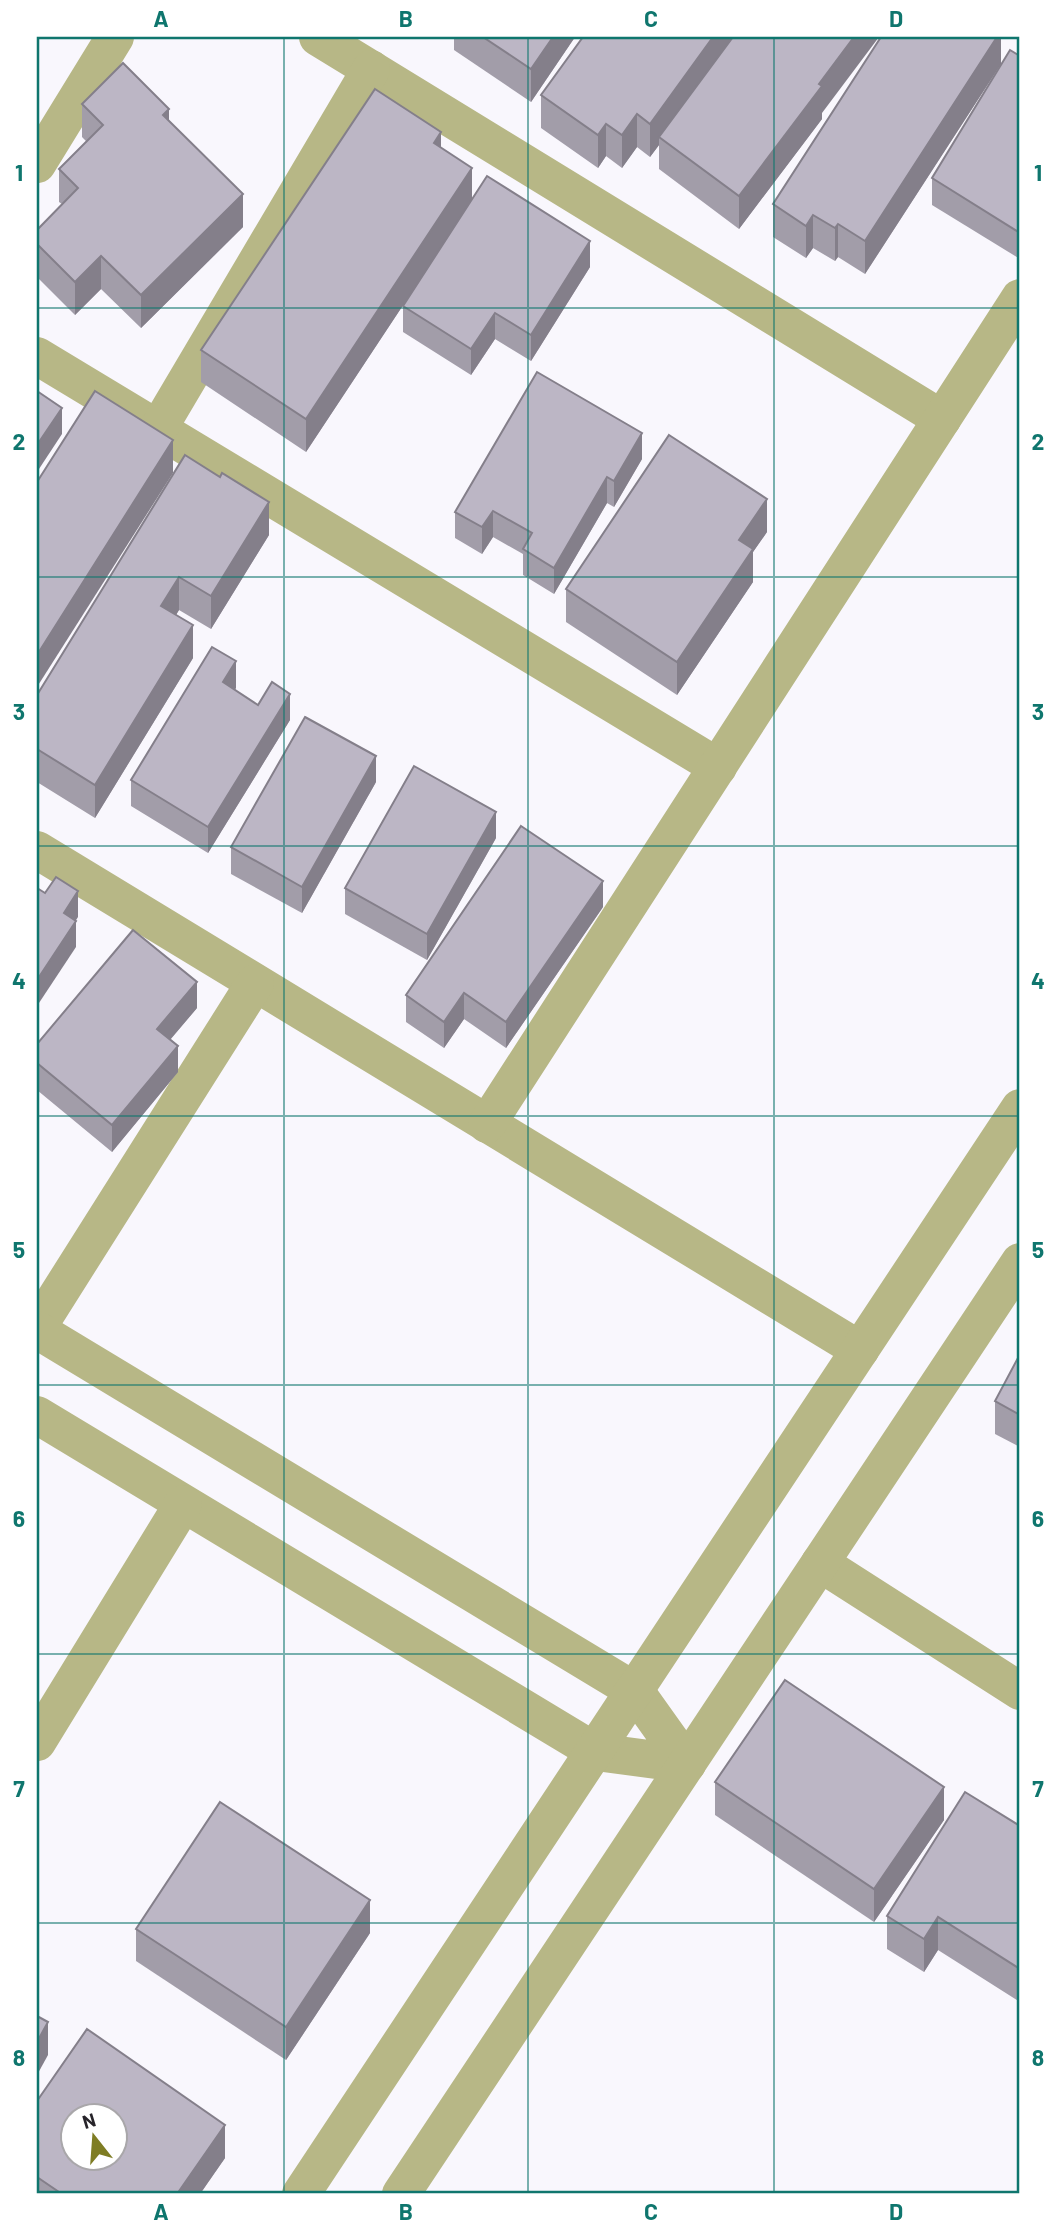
<svg xmlns="http://www.w3.org/2000/svg" width="1057" height="2231" font-family="Barlow,sans-serif">
<style>
.lines{fill:none;stroke-linecap:round;stroke-linejoin:round}
.minor{stroke:#b7b786;stroke-width:38}
.wall{fill:#a29da9}
.shaded-wall{fill:#847f8a}
.building{fill:#bcb6c5;stroke:#847f8a;stroke-width:2;fill-rule:evenodd}
.grid{fill:none;stroke:#0f766e;stroke-width:2;stroke-opacity:0.55}
.neatline{fill:none;stroke:#0f766e;stroke-width:2.5}
.grid-label{font-size:23px;text-anchor:middle;font-weight:bold;fill:#0f766e}
</style>
<rect width="100%" height="100%" fill="#f9f7fd"/>
<g class="lines">
<!-- minor -->
<g class="minor">
<path d="M318 37 942 419"/>
<path d="M37 164 115 37"/>
<path d="M37 356 718 767"/>
<path d="M158 429 371 69"/>
<path d="M37 850 860 1350"/>
<path d="M487 1124 1020 298"/>
<path d="M37 1328 255 983"/>
<path d="M37 1330 635 1691 687 1764 596 1752 37 1415"/>
<path d="M820 1563 1020 1691"/>
<path d="M37 1742 183 1504"/>
<path d="M301 2194 1020 1108"/>
<path d="M401 2194 1020 1262"/>
</g>
</g>
<!-- wall -->
<g class="wall">
<path d="M454 37H575L531 102 454 50Z"/>
<path d="M1001 37V64L865 274 838 257 835 261 813 248 806 258 773 237V204Z"/>
<path d="M1020 56V259L932 205V178Z"/>
<path d="M541 95 822 113V119L739 229 659 169V145L650 157 637 147 622 168 606 156 598 168 541 128Z"/>
<path d="M82 104 169 121 243 227 141 328 101 289 75 315 37 277V230L62 204 59 202V169L87 142 82 137Z"/>
<path d="M441 148 472 200 590 267 531 361 495 339 471 375 403 332V306L448 237 306 452 201 382V350Z"/>
<path d="M185 455 269 535 211 629 179 610 176 615 193 658 95 818 37 782V695Z"/>
<path d="M642 459 614 507 607 503 554 594 523 575V554L493 537 482 554 455 538V512Z"/>
<path d="M767 532 753 552V582L677 695 566 622V589Z"/>
<path d="M236 688 235 690 258 705 290 720 208 853 131 806V780Z"/>
<path d="M376 782 302 913 231 874V847Z"/>
<path d="M496 838 427 960 345 914V888Z"/>
<path d="M603 907 506 1048 464 1019 444 1048 406 1022V995Z"/>
<path d="M197 1008 170 1040 178 1072 112 1152 37 1090V1044Z"/>
<path d="M1020 1354V1447L995 1434V1401Z"/>
<path d="M715 1782 944 1820 874 1922 715 1815Z"/>
<path d="M1020 1826V2002L938 1950 924 1972 887 1949V1916Z"/>
<path d="M136 1929 370 1933 286 2060 136 1961Z"/>
<path d="M37 2101 225 2158 200 2194H37Z"/>
</g>
<!-- shaded-wall -->
<g class="shaded-wall">
<path d="M553 37H575L531 102V69Z"/>
<path d="M713 37H737L659 137V145L650 157V124Z"/>
<path d="M854 37H879L822 113V119L739 229V196L819 84Z"/>
<path d="M997 37H1001V64L865 274V241Z"/>
<path d="M169 109V142L163 115Z"/>
<path d="M637 114V147L622 168V135Z"/>
<path d="M606 124V156L598 168V135Z"/>
<path d="M441 132V165L434 143Z"/>
<path d="M472 168V201L306 452V419Z"/>
<path d="M243 194V227L141 328V295Z"/>
<path d="M813 215V248L806 258V226Z"/>
<path d="M838 224V257L835 261V228Z"/>
<path d="M590 241V267L531 361V335Z"/>
<path d="M101 256V289L75 315V282Z"/>
<path d="M495 313V339L471 375V349Z"/>
<path d="M62 408V434L37 472V445Z"/>
<path d="M642 433V459L614 507V481Z"/>
<path d="M173 440V473L37 687V655Z"/>
<path d="M607 477V503L554 594V568Z"/>
<path d="M767 499V532L753 552V582L677 695V662L739 540Z"/>
<path d="M269 502V535L211 629V596Z"/>
<path d="M493 511V537L482 554V527Z"/>
<path d="M179 577V610L161 639V606Z"/>
<path d="M193 625V658L95 818V785Z"/>
<path d="M236 661V688L223 709V682Z"/>
<path d="M290 694V720L208 853V827Z"/>
<path d="M376 756V782L302 913V887Z"/>
<path d="M496 812V838L427 960V934Z"/>
<path d="M603 881V907L506 1048V1022Z"/>
<path d="M78 891V917L64 939V913Z"/>
<path d="M76 921V947L37 1006V980Z"/>
<path d="M197 982V1008L157 1055V1029Z"/>
<path d="M464 993V1019L444 1048V1022Z"/>
<path d="M178 1046V1072L112 1152V1125Z"/>
<path d="M944 1787V1820L874 1922V1889Z"/>
<path d="M370 1900V1933L286 2060V2027Z"/>
<path d="M938 1917V1950L924 1972V1939Z"/>
<path d="M48 2022V2055L37 2075V2042Z"/>
<path d="M225 2125V2158L200 2194H177Z"/>
</g>
<!-- building -->
<g class="building">
<path d="M483 37H553L531 69Z"/>
<path d="M583 37H713L650 124 637 114 622 135 606 124 598 135 541 95Z"/>
<path d="M733 37H854L819 84 822 86 739 196 659 137Z"/>
<path d="M881 37H997L865 241 838 224 835 228 813 215 806 226 773 204Z"/>
<path d="M1010 50 1020 56V233L932 178Z"/>
<path d="M123 63 169 109 163 115 243 194 141 295 101 256 75 282 37 244V230L78 188 59 169 103 125 82 104Z"/>
<path d="M375 89 441 132 434 143 472 168 306 419 201 350Z"/>
<path d="M487 176 590 241 531 335 495 313 471 349 403 306Z"/>
<path d="M537 372 642 433 614 481 607 477 554 568 523 549 532 533 493 511 482 527 455 512Z"/>
<path d="M37 391 62 408 37 445Z"/>
<path d="M95 391 173 440 37 655V482Z"/>
<path d="M669 435 767 499 739 540 753 549 677 662 566 589Z"/>
<path d="M185 455 220 477 222 473 269 502 211 596 179 577 161 606 193 625 95 785 37 749V695Z"/>
<path d="M212 647 236 661 223 682 258 705 272 682 290 694 208 827 131 780Z"/>
<path d="M305 717 376 756 302 887 231 847Z"/>
<path d="M414 766 496 812 427 934 345 888Z"/>
<path d="M521 826 603 881 506 1022 464 993 444 1022 406 995Z"/>
<path d="M56 877 78 891 64 913 76 921 37 980V888L45 893Z"/>
<path d="M133 930 197 982 157 1029 178 1046 112 1125 37 1063V1044Z"/>
<path d="M1020 1354V1415L995 1401Z"/>
<path d="M785 1680 944 1787 874 1889 715 1782Z"/>
<path d="M965 1792 1020 1826V1969L938 1917 924 1939 887 1916Z"/>
<path d="M220 1802 370 1900 286 2027 136 1929Z"/>
<path d="M37 2016 48 2022 37 2042Z"/>
<path d="M87 2029 225 2125 177 2194H62L37 2177V2101ZM74 2116H116V2158H74Z"/>
</g>
<!-- grid -->
<path class="grid" d="M284 37V2194M528 37V2194M774 37V2194M37 308H1020M37 577H1020M37 846H1020M37 1116H1020M37 1385H1020M37 1654H1020M37 1923H1020"/>
<!-- border -->
<rect width="1057" height="2231" fill="none" stroke="#ffffff" stroke-width="77"/>
<!-- north arrow -->
<g transform="translate(94 2137) rotate(343)"><circle r="33" fill="#ffffff" stroke="#a9a7aa" stroke-width="2"/>
<path d="M0-5L12 26L0 18L-12 26Z" fill="#7f7d24"/>
<text y="-10" font-size="19" font-weight="bold" text-anchor="middle" fill="#27242a">N</text>
</g>
<rect x="38" y="38" width="980" height="2154" class="neatline"/>
<g class="grid-label">
<text x="161" y="27">A</text>
<text x="406" y="27">B</text>
<text x="651" y="27">C</text>
<text x="896" y="27">D</text>
<text x="19" y="181">1</text>
<text x="1038" y="181">1</text>
<text x="19" y="450">2</text>
<text x="1038" y="450">2</text>
<text x="19" y="720">3</text>
<text x="1038" y="720">3</text>
<text x="19" y="989">4</text>
<text x="1038" y="989">4</text>
<text x="19" y="1258">5</text>
<text x="1038" y="1258">5</text>
<text x="19" y="1527">6</text>
<text x="1038" y="1527">6</text>
<text x="19" y="1797">7</text>
<text x="1038" y="1797">7</text>
<text x="19" y="2066">8</text>
<text x="1038" y="2066">8</text>
<text x="161" y="2220">A</text>
<text x="406" y="2220">B</text>
<text x="651" y="2220">C</text>
<text x="896" y="2220">D</text>
</g>
</svg>
